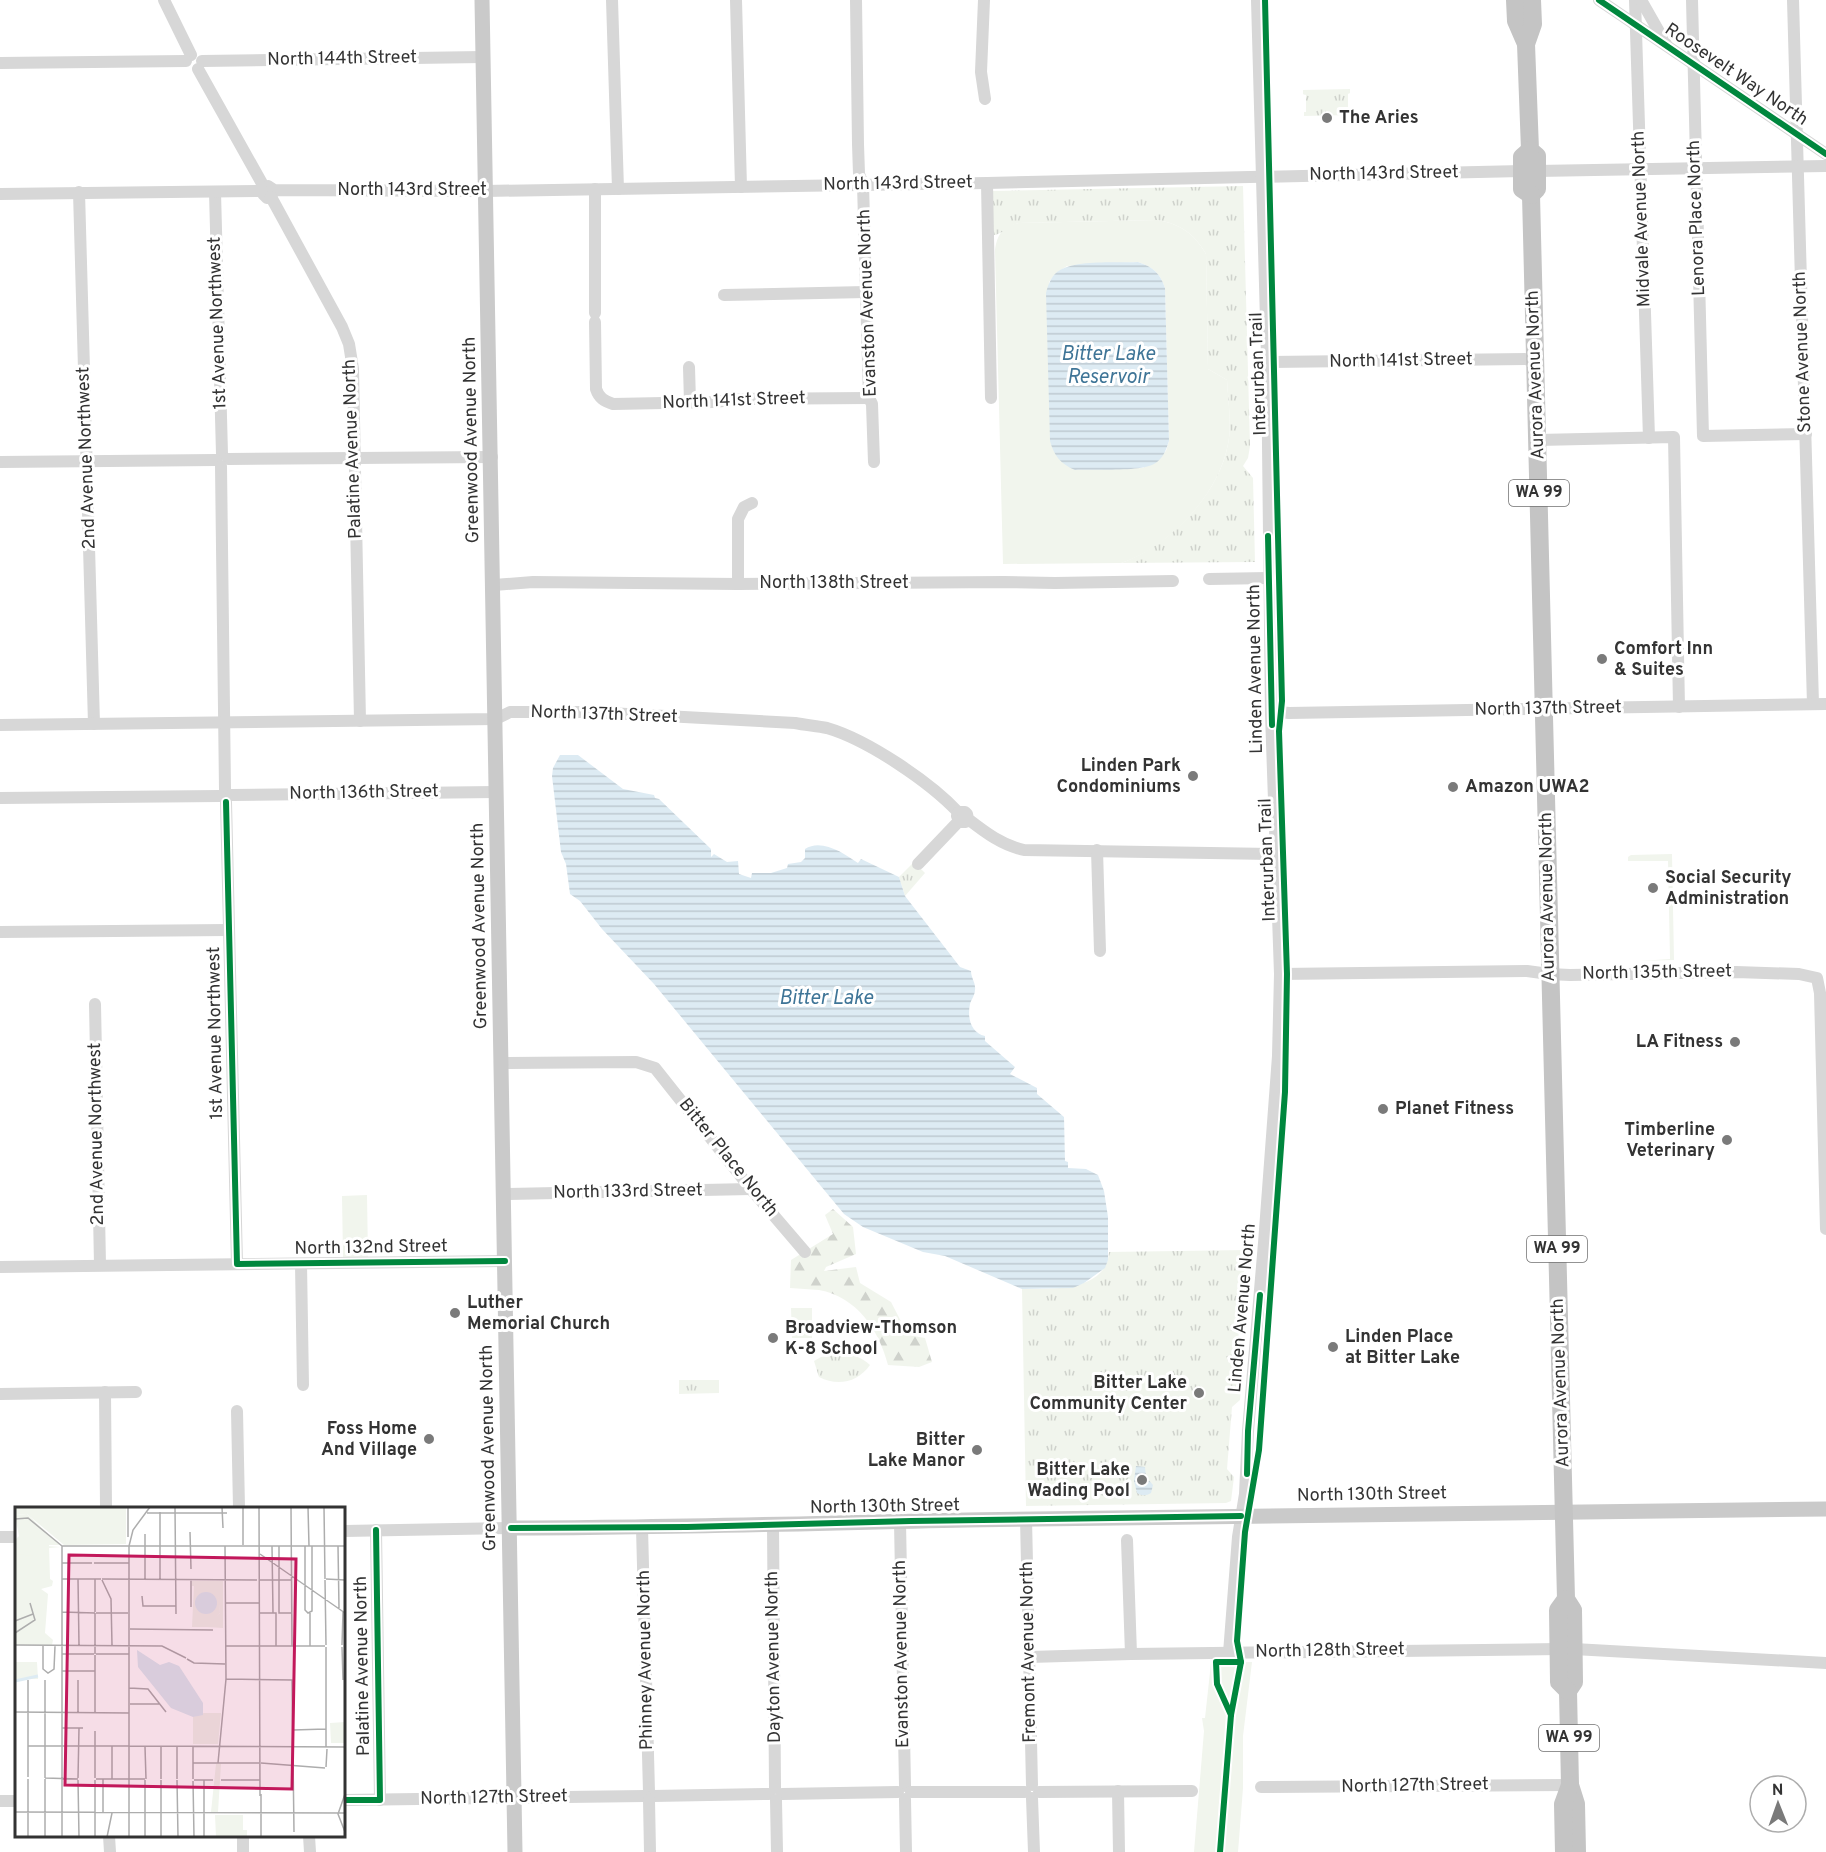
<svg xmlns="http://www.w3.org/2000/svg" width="1826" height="1852" font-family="Overpass,sans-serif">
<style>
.green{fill:#f1f5ed;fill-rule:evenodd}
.forest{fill:url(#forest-firs)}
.park{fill:url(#park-tufts)}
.water{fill:url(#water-rules)}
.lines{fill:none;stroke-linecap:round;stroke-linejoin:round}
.minor{stroke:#d7d7d7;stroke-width:12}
.major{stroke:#cacaca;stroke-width:15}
.highway{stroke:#c4c4c4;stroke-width:18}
.cycleway-casing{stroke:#fff;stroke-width:10}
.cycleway{stroke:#00873e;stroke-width:6}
.poi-dot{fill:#7a7a7a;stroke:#fff;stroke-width:2}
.labels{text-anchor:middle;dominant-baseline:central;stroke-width:6;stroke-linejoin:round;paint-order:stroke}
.shield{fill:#fff;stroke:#707070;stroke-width:1.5}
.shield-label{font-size:16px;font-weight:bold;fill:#333}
.street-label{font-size:18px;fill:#333;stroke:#fff}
.poi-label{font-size:18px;font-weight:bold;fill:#333;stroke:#fff;text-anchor:start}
.water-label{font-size:20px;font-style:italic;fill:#3f7597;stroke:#fff}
.inset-river{fill:none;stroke:#ddebf3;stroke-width:3}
.inset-road{fill:none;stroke:#adadad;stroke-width:1.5}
.view{fill:#c2185b;fill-opacity:0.15;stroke:#c2185b;stroke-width:3}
.inset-edge{fill:none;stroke:#333;stroke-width:3}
</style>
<defs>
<pattern id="forest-firs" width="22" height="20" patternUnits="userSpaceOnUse" patternTransform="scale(1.5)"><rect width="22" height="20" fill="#f1f5ed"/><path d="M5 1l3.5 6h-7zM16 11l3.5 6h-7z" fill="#cfd2cc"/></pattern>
<pattern id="park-tufts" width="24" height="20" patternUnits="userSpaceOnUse" patternTransform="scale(1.5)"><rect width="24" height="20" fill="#f1f5ed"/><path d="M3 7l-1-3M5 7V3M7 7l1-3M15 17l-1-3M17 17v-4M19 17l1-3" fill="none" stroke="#cfd2cc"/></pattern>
<pattern id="water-rules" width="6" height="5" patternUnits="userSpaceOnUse" patternTransform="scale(1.5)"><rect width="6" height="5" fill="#ddebf3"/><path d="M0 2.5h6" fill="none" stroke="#becad1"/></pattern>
</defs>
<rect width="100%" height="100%" fill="#fff"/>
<!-- green -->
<g class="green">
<path d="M1157 220C1180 224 1194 233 1206 254L1208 369 1227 380C1228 399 1232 426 1228 444 1219 495 1168 548 1121 563L1003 564 995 250C997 235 1003 225 1019 223ZM1138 262C1153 267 1160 273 1165 288L1169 441 1166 451 1143 468 1075 470 1049 282 1056 273 1067 266Z"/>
<path d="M1672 854 1674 960 1639 961 1670 959 1668 861H1628V857L1631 855Z"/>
<path d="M367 1195 368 1257H343L342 1196Z"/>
<path d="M791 1308H812V1338H792Z"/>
<path d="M1252 1662 1243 1736V1788L1238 1852H1194L1204 1731 1202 1718H1205L1211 1663Z"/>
</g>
<!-- forest -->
<path class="forest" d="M833 1209 853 1227 856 1254 826 1267 824 1271 856 1267 860 1283 891 1302 908 1335 925 1338 932 1362 919 1367 888 1365C879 1330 857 1297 819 1290 809 1289 800 1289 790 1288L791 1260 833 1234 825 1215Z"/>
<!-- park -->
<g class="park">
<path d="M1350 89V93L1348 94V111H1350L1351 115 1304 116V112H1306V95L1303 94V90Z"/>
<path d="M1243 186 1250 446 1248 458 1243 466 1253 478 1255 562 1121 563C1168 547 1219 495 1228 444 1232 426 1228 399 1227 380L1208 369 1206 254C1194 233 1180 224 1157 220L1019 223C1007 225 1002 235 993 235L992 191Z"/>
<path d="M914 862 925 873 905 896 899 877Z"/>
<path d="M1246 1250 1236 1365 1242 1375 1240 1400 1232 1407 1227 1469 1234 1477 1231 1501 1226 1503 1026 1506 1022 1289C1049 1289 1107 1292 1109 1252Z"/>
<path d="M842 1353C854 1355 861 1357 870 1365 858 1382 838 1387 819 1377L814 1361 821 1357Z"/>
<path d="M679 1380H719V1393L679 1394Z"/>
</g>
<!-- water -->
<g class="water">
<path d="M1138 262C1153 267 1160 273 1165 288L1169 441C1166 450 1163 459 1154 464 1139 472 1094 469 1075 470 1061 464 1054 456 1050 441L1046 293C1048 285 1051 277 1057 272 1074 259 1116 263 1138 262Z"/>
<path d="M560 755H578L623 789 654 795 655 798 659 799 711 849V857L714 854 727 862 738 861 739 874 751 878 752 873H771L787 868 788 864 801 862 805 858V849C821 838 844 853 858 863L861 859 899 877 905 896 960 967 971 971C971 978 976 983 975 990 975 995 971 1000 970 1004 967 1018 971 1033 985 1036V1041L1015 1067 1010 1074 1037 1088V1094L1064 1117 1065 1161 1068 1162V1168L1086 1169 1098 1175 1104 1191 1108 1217V1260L1105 1268 1084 1283 1073 1288 1022 1289 945 1256 923 1252 863 1227 844 1214 654 984 602 929 580 901 570 894 566 864 561 852 552 776 553 768Z"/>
<path d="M1136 1466 1145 1467 1146 1477 1153 1485 1151 1493C1146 1496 1142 1496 1137 1493L1134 1481Z"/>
</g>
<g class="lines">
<!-- minor -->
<g class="minor">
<path d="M164 0 191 55"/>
<path d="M612 0 618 189"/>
<path d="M736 0 741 187"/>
<path d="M856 0 858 144 859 174 863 184 869 398 872 404 874 462"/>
<path d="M984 0 981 72 985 99"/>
<path d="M1599 0 1826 154"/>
<path d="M1635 0 1649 438"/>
<path d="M1641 0 1666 44"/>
<path d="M1692 0 1703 436 1806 434"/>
<path d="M1793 0 1813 704"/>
<path d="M202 61 483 57"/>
<path d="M0 63 186 61"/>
<path d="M198 69 264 187"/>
<path d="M1537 171 1826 166"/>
<path d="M987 183 991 398"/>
<path d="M274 190 271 197 267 198 263 194V189L268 186 274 190 486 191 987 183 1522 171"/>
<path d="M79 192 94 724"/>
<path d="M215 192 222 454"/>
<path d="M0 194 262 191"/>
<path d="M271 197 342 327 349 344 353 369 360 721"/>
<path d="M724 295 866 292"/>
<path d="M595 313V189"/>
<path d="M595 322 596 389C599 398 604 401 613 404L714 402 741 399 869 398"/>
<path d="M1267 362 1536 359"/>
<path d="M689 367 690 402"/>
<path d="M1538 440 1674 437 1679 707"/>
<path d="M228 459 492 457"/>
<path d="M0 462 216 460"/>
<path d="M221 466 225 790"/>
<path d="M1209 579 1269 578"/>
<path d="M738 584V519L744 507 752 503"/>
<path d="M494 585 533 582 738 584 1004 582 1055 583 1173 581"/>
<path d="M1271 711 1289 713 1826 704"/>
<path d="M0 725 496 719 510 712H590L795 723C805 725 817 726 827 728 868 740 930 782 959 813"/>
<path d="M231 795 496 792"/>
<path d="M0 798 220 796"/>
<path d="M226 802 237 1264"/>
<path d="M968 819 966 822H960L957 816 959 812H965L967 814 968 819C986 833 1002 845 1024 850L1276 854"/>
<path d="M1097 850 1100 951"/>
<path d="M918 864 959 821"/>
<path d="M0 932 228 930"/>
<path d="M1280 974 1527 971 1549 974 1570 975 1736 972 1799 974 1817 978 1820 993 1826 1229"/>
<path d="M95 1004 100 1265"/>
<path d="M502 1063 636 1062 655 1068 751 1189 805 1252"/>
<path d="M504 1194 751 1189"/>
<path d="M301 1264 303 1385"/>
<path d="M0 1267 505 1261"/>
<path d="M105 1392 106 1508"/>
<path d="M0 1394 136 1392"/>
<path d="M237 1411 239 1508"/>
<path d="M1026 1519 1032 1785"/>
<path d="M900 1522 905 1786"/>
<path d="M773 1525 775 1788"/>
<path d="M642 1528 649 1792"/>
<path d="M376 1530 380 1800"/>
<path d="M344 1531 511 1528"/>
<path d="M0 1537H16"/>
<path d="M1127 1540 1131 1654"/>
<path d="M1574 1649 1826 1663"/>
<path d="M1229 1653 1238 1537 1245 1494 1248 1431 1264 1243 1278 1056 1280 974 1271 714 1267 356 1257 0"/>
<path d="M1030 1657 1131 1654 1559 1649"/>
<path d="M1261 1787 1570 1785"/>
<path d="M1118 1791 1119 1852"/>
<path d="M911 1792H1025"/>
<path d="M1039 1792 1192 1791"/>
<path d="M782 1794 898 1792"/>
<path d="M653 1796 769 1794"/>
<path d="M1032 1798 1034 1852"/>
<path d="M905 1799 906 1852"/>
<path d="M344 1800 645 1796"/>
<path d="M649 1800 650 1852"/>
<path d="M776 1800 777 1852"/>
<path d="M0 1801H16"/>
<path d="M109 1836 110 1852"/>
<path d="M243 1836V1852"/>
<path d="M309 1836 310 1852"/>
</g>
<!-- major -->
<g class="major">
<path d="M482 0 515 1852"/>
<path d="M511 1528C663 1528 815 1523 967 1520 1253 1515 1539 1511 1826 1509"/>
</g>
<!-- highway -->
<g class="highway">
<path d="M1515 0 1516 21 1526 44"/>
<path d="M1532 0 1533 24 1526 44 1530 150 1537 156V189L1531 195 1566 1599 1573 1610 1574 1682 1568 1691 1570 1785 1576 1804 1577 1852"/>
<path d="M1530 150 1522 157V189L1531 195"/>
<path d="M1566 1599 1558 1610 1559 1682 1568 1691"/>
<path d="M1564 1852 1563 1804 1570 1785"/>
</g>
<defs>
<g id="cycleway">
<path d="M1599 0 1826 154"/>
<path d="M1268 536 1272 725"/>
<path d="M226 802 237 1264 505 1261"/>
<path d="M1247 1474 1248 1431 1260 1295"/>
<path d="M511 1528 687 1527 911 1521 1241 1516"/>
<path d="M1231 1715 1217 1684 1216 1662H1241"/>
<path d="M344 1800H380L376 1530"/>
<path d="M1220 1852 1231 1715 1241 1662 1237 1641 1245 1532 1259 1450 1285 1092 1287 974 1279 731 1282 701 1265 0"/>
</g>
</defs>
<!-- cycleway casing -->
<use href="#cycleway" class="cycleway-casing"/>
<!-- cycleway -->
<use href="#cycleway" class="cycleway"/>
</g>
<!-- markers -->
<g class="poi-dot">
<circle cx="1327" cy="118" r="6"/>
<circle cx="1602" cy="659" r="6"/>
<circle cx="1193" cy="776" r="6"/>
<circle cx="1453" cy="787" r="6"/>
<circle cx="1653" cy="888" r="6"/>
<circle cx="1735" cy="1042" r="6"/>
<circle cx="1383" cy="1109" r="6"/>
<circle cx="1727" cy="1140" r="6"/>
<circle cx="455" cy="1313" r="6"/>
<circle cx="773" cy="1338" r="6"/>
<circle cx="1333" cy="1347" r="6"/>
<circle cx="1199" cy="1393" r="6"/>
<circle cx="429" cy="1439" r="6"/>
<circle cx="977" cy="1450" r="6"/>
<circle cx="1142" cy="1480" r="6"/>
</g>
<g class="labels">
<!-- shield labels -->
<g class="shield">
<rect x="1509" y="480" width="60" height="26" rx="4.5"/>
<rect x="1527" y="1236" width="60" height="26" rx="4.5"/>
<rect x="1539" y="1725" width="60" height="26" rx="4.5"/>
</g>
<g class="shield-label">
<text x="1539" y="493">WA 99</text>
<text x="1557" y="1249">WA 99</text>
<text x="1569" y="1738">WA 99</text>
</g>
<!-- street labels -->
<g class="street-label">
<text transform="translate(342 59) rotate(-1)">North 144th Street</text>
<text transform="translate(1736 75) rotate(34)">Roosevelt Way North</text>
<text transform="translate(1384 174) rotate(-1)">North 143rd Street</text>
<text transform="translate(898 184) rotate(-1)">North 143rd Street</text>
<text x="412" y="190">North 143rd Street</text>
<text transform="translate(1697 218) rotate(-92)">Lenora Place North</text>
<text transform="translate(1642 219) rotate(-92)">Midvale Avenue North</text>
<text transform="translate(868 303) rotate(-92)">Evanston Avenue North</text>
<text transform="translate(218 323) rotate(-92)">1st Avenue Northwest</text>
<text transform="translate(1803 352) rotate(-92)">Stone Avenue North</text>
<text transform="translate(1401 361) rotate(-1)">North 141st Street</text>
<text transform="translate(1259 374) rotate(-92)">Interurban Trail</text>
<text transform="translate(1536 375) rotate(-92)">Aurora Avenue North</text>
<text transform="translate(734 401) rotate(-2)">North 141st Street</text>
<text transform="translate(472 440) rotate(-91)">Greenwood Avenue North</text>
<text transform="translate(353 449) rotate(-92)">Palatine Avenue North</text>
<text transform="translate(87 458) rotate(-92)">2nd Avenue Northwest</text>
<text x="834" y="583">North 138th Street</text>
<text transform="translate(1256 669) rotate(-91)">Linden Avenue North</text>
<text transform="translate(1548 709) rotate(-1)">North 137th Street</text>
<text transform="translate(604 715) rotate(2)">North 137th Street</text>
<text transform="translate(364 793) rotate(-1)">North 136th Street</text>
<text transform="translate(1268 860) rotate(-92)">Interurban Trail</text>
<text transform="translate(1548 897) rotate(-91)">Aurora Avenue North</text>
<text transform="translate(480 926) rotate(-91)">Greenwood Avenue North</text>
<text transform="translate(1657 973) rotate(-1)">North 135th Street</text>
<text transform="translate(216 1033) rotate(-91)">1st Avenue Northwest</text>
<text transform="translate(97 1134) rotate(-91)">2nd Avenue Northwest</text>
<text transform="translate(728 1158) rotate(51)">Bitter Place North</text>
<text transform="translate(628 1192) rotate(-1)">North 133rd Street</text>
<text transform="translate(371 1248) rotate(-1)">North 132nd Street</text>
<text transform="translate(1243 1308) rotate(-85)">Linden Avenue North</text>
<text transform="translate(1561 1383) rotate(-92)">Aurora Avenue North</text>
<text transform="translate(489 1448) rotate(-91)">Greenwood Avenue North</text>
<text transform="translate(1372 1495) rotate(-1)">North 130th Street</text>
<text transform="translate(885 1507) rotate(-1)">North 130th Street</text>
<text transform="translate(1330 1651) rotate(-1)">North 128th Street</text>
<text transform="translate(1029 1652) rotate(-91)">Fremont Avenue North</text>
<text transform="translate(902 1654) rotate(-91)">Evanston Avenue North</text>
<text transform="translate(774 1657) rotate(-91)">Dayton Avenue North</text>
<text transform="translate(646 1660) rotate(-91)">Phinney Avenue North</text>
<text transform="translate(363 1666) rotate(-91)">Palatine Avenue North</text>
<text transform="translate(1415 1786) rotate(-1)">North 127th Street</text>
<text transform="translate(494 1798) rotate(-1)">North 127th Street</text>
</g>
<!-- poi labels -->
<g class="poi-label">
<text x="1339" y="118">The Aries</text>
<text x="1614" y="649">Comfort Inn<tspan x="1614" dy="21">&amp; Suites</tspan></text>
<text x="1181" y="766" text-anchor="end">Linden Park<tspan x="1181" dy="21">Condominiums</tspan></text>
<text x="1465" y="787">Amazon UWA2</text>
<text x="1665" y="878">Social Security<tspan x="1665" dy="21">Administration</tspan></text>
<text x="1723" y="1042" text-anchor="end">LA Fitness</text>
<text x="1395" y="1109">Planet Fitness</text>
<text x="1715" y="1130" text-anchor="end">Timberline<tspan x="1715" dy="21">Veterinary</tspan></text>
<text x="467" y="1303">Luther<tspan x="467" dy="21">Memorial Church</tspan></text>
<text x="785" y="1328">Broadview-Thomson<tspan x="785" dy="21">K-8 School</tspan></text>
<text x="1345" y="1337">Linden Place<tspan x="1345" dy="21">at Bitter Lake</tspan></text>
<text x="1187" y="1383" text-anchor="end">Bitter Lake<tspan x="1187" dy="21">Community Center</tspan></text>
<text x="417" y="1429" text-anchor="end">Foss Home<tspan x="417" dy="21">And Village</tspan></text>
<text x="965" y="1440" text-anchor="end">Bitter<tspan x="965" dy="21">Lake Manor</tspan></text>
<text x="1130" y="1470" text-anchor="end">Bitter Lake<tspan x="1130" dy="21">Wading Pool</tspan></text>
</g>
<!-- water labels -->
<g class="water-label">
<text x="1108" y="355">Bitter Lake<tspan x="1108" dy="23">Reservoir</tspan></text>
<text x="826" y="999">Bitter Lake</text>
</g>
</g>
<!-- overview -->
<g transform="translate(15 1507)">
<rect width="330" height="330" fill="#fff"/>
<path d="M0 0H111V37L49 38 12 7 0 8ZM179 78H199L203 82 205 106 193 120H177ZM0 155H22L23 172H0ZM330 215V236H316L315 216ZM201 257H206L203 305H196Z" fill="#f1f5ed"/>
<path d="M12 7 45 38H34L35 72 38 74 37 79 26 82 33 87 30 126 38 133 37 138H0V33L4 29 0 8Z" fill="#f1f5ed"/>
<path d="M200 308H228V323H232V330H201Z" fill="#f1f5ed"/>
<path d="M32 39 46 40 34 41V51L29 72H0V47L19 49 12 60 15 66 25 67 33 51ZM177 74H208V121L192 120 205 106 202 81 177 79ZM189 206H206L203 237H178V210Z" fill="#f1f5ed"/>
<path d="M180 96a11 11 0 1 1 22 0a11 11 0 1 1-22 0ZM122 143 145 158 154 155 164 159 188 196V208L178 210 156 201 123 160Z" fill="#ddebf3"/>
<path class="inset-river" d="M0 174 23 169"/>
<path class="inset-road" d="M113 0V30M160 0 161 107M207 0 208 21M228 0V38M244 0 245 289M276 0 277 139M293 0 294 39M309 0 310 72M145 5V73M132 6H212M0 12 13 11 47 39M175 25 176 62M130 27V73M47 39H114M114 39H330M257 39 258 106M264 39V106H277M290 39V103L293 106 297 104V39M323 39 324 101M245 47 330 106M47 56H77M79 56H114M47 72H86M63 72 64 138M80 72V105M87 72 242 73M311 72 330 73M87 73 96 92 97 138M176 73V100M245 73H277M310 73 311 138M127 89 128 99H161M210 96H244M47 105 80 106M81 106H113M244 106H261V139M295 106V139M0 114 18 107M115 122 198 123M0 126 20 113 15 96M0 138 147 139 171 151M28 138V162L33 166 39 162 40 139M327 138 328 105M210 139H310M311 140V240M327 140 328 173M47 147H79M80 147V106M81 147H114M80 148V205M172 152 179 156 210 157M47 164H80M211 172 277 173 279 325M13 173V270M63 173V205M114 181 133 182 151 205M115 197H145M0 205 114 206M47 221H68M278 223 311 222M80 224V271M13 239H114M114 239 330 240M130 240 131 272M162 240V272M178 240V272M178 256H244M203 256 211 172 210 39M246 256 310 261M311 260 312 242M30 271V173M30 271 63 272M63 271 64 221M13 272V330M30 272V330M81 272H130M88 272V305M97 272V239M146 272V240M63 273 64 330M80 273V330M146 273V330M162 273 163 330M179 273H198M189 273V330M206 273H245M178 274 179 330M246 287V330M330 287 323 307 330 325M0 305 330 306M47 330V39M92 330 97 306M114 330V39L118 23 135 0M130 330V273"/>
<path class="view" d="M54 48 281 52 277 282 50 278Z"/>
<rect width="330" height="330" class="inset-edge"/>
</g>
<!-- north arrow -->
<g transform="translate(1778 1804) rotate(359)"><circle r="28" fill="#ffffff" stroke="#adadad" stroke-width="1.5"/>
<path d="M0-4.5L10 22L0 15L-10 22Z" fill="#7a7a7a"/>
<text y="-9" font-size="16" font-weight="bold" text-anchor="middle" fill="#333333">N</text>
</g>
</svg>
